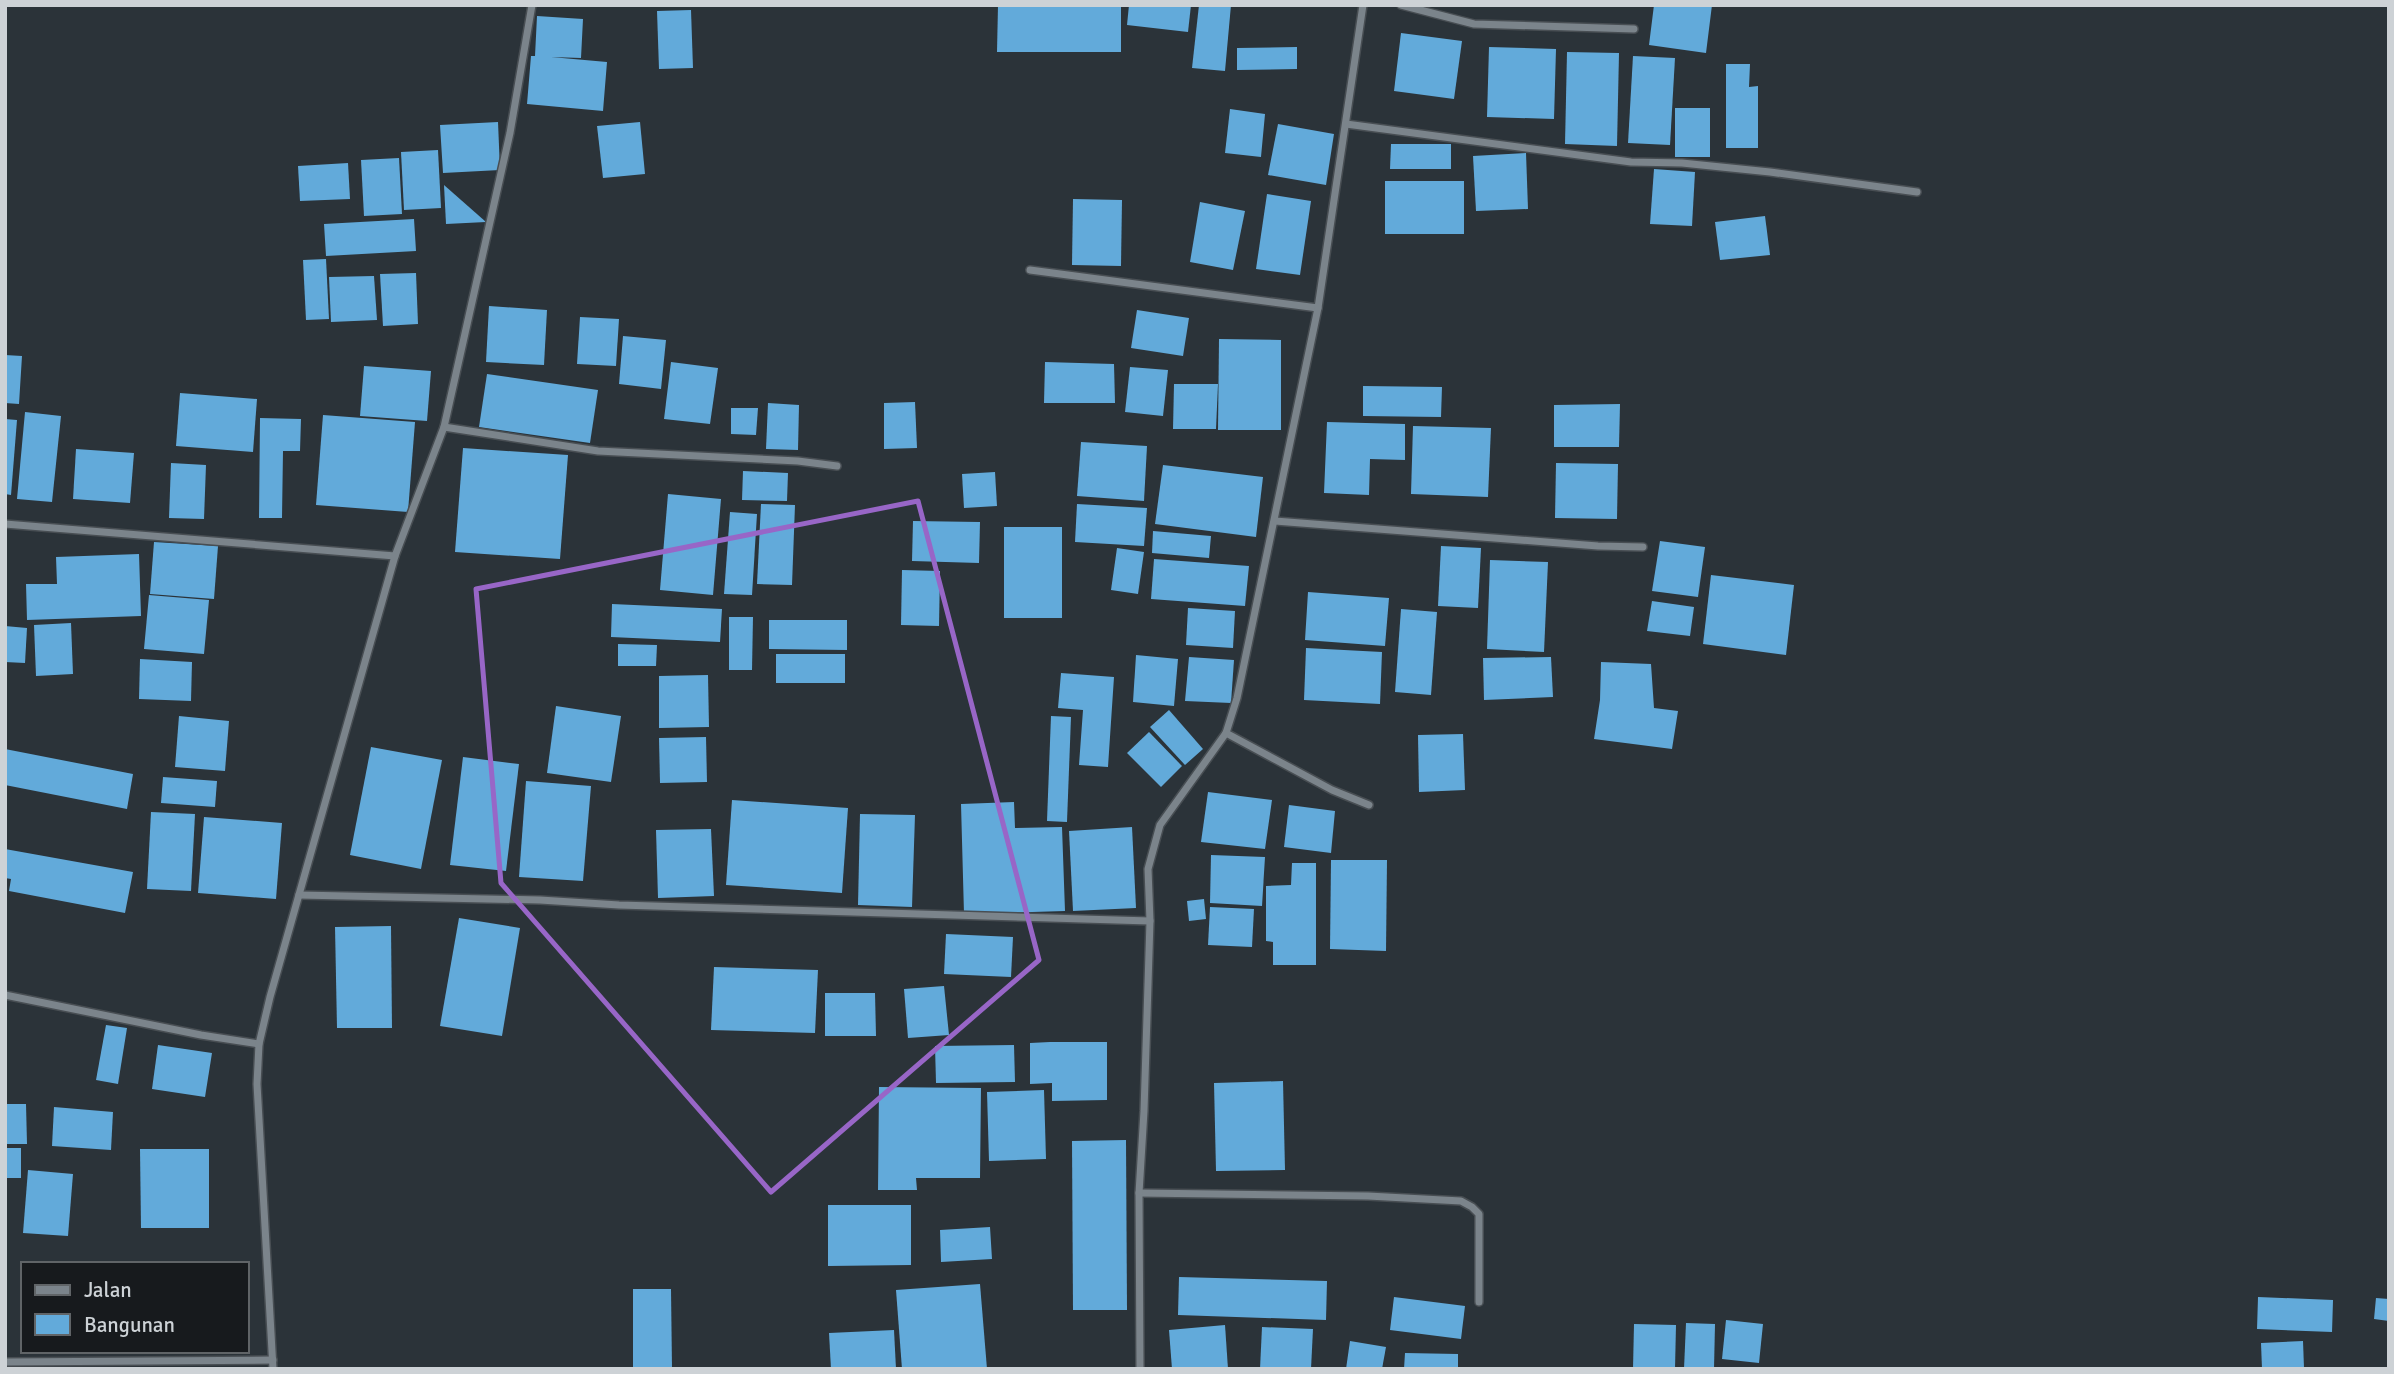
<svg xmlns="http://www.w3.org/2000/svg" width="2394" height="1374" font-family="Signika,sans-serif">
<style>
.building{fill:#62aada}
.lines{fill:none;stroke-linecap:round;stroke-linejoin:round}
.street-casing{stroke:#484e53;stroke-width:10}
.street{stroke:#7b848b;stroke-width:7}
.marked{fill:none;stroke:#9866c7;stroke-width:5;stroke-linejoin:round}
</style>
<rect width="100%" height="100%" fill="#2b3339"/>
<!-- building -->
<g class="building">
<path d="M998 5H1121V52H997Z"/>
<path d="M1129 5H1191L1188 32 1127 25Z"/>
<path d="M1199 5H1231L1225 71 1192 68Z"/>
<path d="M1654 5H1712L1706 53 1649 45Z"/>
<path d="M691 10 693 68 659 69 657 11Z"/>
<path d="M537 16 583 19 581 58 551 57 607 62 603 111 527 104 531 56H535Z"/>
<path d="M1401 33 1462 41 1454 99 1394 91Z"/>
<path d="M1297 47V69L1237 70V48Z"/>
<path d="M1489 47 1556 49 1554 119 1487 117Z"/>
<path d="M1567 52 1619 53 1617 146 1565 144Z"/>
<path d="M1633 56 1675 58 1670 145 1628 143Z"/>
<path d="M1726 64H1750L1749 87 1758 86V148H1726Z"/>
<rect x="1675" y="108" width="35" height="49"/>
<path d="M1230 109 1265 114 1261 157 1225 153Z"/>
<path d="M498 122 500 170 443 173 440 125Z"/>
<path d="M640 122 645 174 603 178 597 126Z"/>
<path d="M1278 124 1334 134 1326 185 1268 175Z"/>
<path d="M1391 144H1451V169H1390Z"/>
<path d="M438 150 441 208 404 210 401 152Z"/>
<path d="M1526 153 1528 209 1476 211 1473 156Z"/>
<path d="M399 158 402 214 364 216 361 160Z"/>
<path d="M348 163 350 199 300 201 298 166Z"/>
<path d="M1654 169 1695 172 1692 226 1650 224Z"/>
<rect x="1385" y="181" width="79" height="53"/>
<path d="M444 185 486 222 446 224Z"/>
<path d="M1267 194 1311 201 1300 275 1256 269Z"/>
<path d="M1073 199 1122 200 1121 266 1072 265Z"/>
<path d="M1200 202 1245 211 1233 270 1190 262Z"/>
<path d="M1765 216 1770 255 1720 260 1715 222Z"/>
<path d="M414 219 416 251 326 256 324 224Z"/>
<path d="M326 259 329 319 306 320 303 260Z"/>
<path d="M416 273 418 324 383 326 380 274Z"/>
<path d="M374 276 377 320 331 322 329 277Z"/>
<path d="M489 306 547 310 544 365 486 362Z"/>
<path d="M1137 310 1189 318 1183 356 1131 348Z"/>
<path d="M580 317 619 319 616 366 577 364Z"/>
<path d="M623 336 666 340 661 389 619 384Z"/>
<path d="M1219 339 1281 340V430H1218Z"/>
<path d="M5 355 22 356 19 404 5 403Z"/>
<path d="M671 362 718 368 710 424 664 419Z"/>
<path d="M1045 362 1114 364 1115 403H1044Z"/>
<path d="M364 366 431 371 427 421 360 416Z"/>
<path d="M1130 367 1168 370 1163 416 1125 412Z"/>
<path d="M487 374 598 390 590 443 479 427Z"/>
<path d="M1174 384H1218L1216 429H1173Z"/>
<path d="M1363 386 1442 387 1441 417 1363 416Z"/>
<path d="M180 393 257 399 253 452 176 446Z"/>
<path d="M915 402 917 448 884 449V403Z"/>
<path d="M768 403 799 405 798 450 766 449Z"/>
<path d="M1620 404 1619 447H1554V405Z"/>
<path d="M731 408H758L756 435 731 434Z"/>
<path d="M25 412 61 416 52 502 17 499Z"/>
<path d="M323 415 415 422 408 512 316 505Z"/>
<path d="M260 418 301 419 300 451H283L282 518H259Z"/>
<path d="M5 419 17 420 11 495 5 494Z"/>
<path d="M1327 422 1405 424V460L1370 459 1369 495 1324 493Z"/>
<path d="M1413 426 1491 428 1488 497 1411 494Z"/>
<path d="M1081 442 1147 446 1144 501 1077 496Z"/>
<path d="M463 448 568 455 560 559 455 552Z"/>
<path d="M76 449 134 453 130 503 73 499Z"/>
<path d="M171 463 206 465 204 519 169 518Z"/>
<path d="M1556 463 1618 464 1617 519 1555 518Z"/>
<path d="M1163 465 1263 477 1256 537 1155 524Z"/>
<path d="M743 471 788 473 787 501 742 500Z"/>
<path d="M995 472 997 506 964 508 962 474Z"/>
<path d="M668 494 721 499 713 595 660 590Z"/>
<path d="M761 504 795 505 792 585 757 584Z"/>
<path d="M1077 504 1147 508 1144 546 1075 542Z"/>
<path d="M730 512 757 514 752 595 724 594Z"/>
<path d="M913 521 980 522 979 563 912 561Z"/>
<rect x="1004" y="527" width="58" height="91"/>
<path d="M1153 531 1211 536 1209 558 1152 553Z"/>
<path d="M1660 541 1705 547 1698 597 1652 591Z"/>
<path d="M154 542 218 546 214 599 150 594Z"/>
<path d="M1441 546 1481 548 1478 608 1438 606Z"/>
<path d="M1117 548 1144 552 1138 594 1111 590Z"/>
<path d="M139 554 141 616 27 620 26 584H57L56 557Z"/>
<path d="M1154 559 1249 566 1245 606 1151 599Z"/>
<path d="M1490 560 1548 562 1544 652 1487 649Z"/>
<path d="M902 570 940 571 939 626 901 625Z"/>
<path d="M1711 575 1794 585 1786 655 1703 644Z"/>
<path d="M1308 592 1389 598 1385 646 1305 640Z"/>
<path d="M149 595 209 600 204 654 144 649Z"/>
<path d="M1652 601 1694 607 1690 636 1647 631Z"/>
<path d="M612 604 722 609 720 642 611 637Z"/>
<path d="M1188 608 1235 611 1233 648 1186 645Z"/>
<path d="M1401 609 1437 612 1431 695 1395 692Z"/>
<path d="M729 617H753L752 670H729Z"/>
<path d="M769 620H847V650L769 649Z"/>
<path d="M71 623 73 674 36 676 34 625Z"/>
<path d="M5 626 27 628 25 663 5 662Z"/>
<path d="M618 644 657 645 656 666H618Z"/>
<path d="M1306 648 1382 652 1380 704 1304 700Z"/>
<rect x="776" y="654" width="69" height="29"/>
<path d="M1136 655 1178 659 1174 706 1133 702Z"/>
<path d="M1189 657 1234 660 1231 703 1185 701Z"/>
<path d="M1551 657 1553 697 1484 700 1483 658Z"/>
<path d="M140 659 192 662 191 701 139 699Z"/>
<path d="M1601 662 1651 664 1654 708 1678 711 1672 749 1594 739 1600 700Z"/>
<path d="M1061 673 1114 677 1108 767 1079 765 1083 710 1058 708Z"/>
<path d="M708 675 709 727 659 728V676Z"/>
<path d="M556 706 621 716 611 782 547 773Z"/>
<path d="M1169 710 1203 749 1185 765 1150 727Z"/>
<path d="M179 716 229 721 225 771 175 767Z"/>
<path d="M1051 716 1071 717 1067 822 1047 821Z"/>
<path d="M1149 732 1182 766 1161 787 1127 753Z"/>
<path d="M1463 734 1465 790 1419 792 1418 735Z"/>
<path d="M706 737 707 782 660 783 659 738Z"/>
<path d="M371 747 442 760 421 869 350 855Z"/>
<path d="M5 749 133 774 127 809 5 785Z"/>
<path d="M463 757 519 764 506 871 450 865Z"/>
<path d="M163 777 217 781 215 807 161 803Z"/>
<path d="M526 781 591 786 583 881 519 877Z"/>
<path d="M1208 792 1272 800 1265 849 1201 842Z"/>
<path d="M732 800 848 808 842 893 726 885Z"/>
<path d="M1014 802 1015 828 1062 827 1065 911 964 914 961 804Z"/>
<path d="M1289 805 1335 811 1331 853 1284 847Z"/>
<path d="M151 812 195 814 191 891 147 889Z"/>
<path d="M860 814 915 815 912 907 858 905Z"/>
<path d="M204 817 282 823 276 899 198 893Z"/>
<path d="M1132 827 1136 908 1073 911 1069 831Z"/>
<path d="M711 829 714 896 658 898 656 830Z"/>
<path d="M5 849 133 872 125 913 9 891 11 879 5 878Z"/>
<path d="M1211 855 1265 857 1262 906 1210 903Z"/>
<path d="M1331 860H1387L1386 951 1330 949Z"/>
<path d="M1292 863H1316V965H1273V942L1266 941V886L1291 885Z"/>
<path d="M1204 899 1206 919 1189 921 1187 901Z"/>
<path d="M1210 907 1254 909 1252 947 1208 945Z"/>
<path d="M459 918 520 928 502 1036 440 1026Z"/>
<path d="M391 926 392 1028H337L335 927Z"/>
<path d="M946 934 1013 937 1011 977 944 974Z"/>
<path d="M714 967 818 970 815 1033 711 1030Z"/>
<path d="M944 986 949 1035 908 1038 904 989Z"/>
<path d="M825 993H875L876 1036H825Z"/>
<path d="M106 1025 127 1028 118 1084 96 1080Z"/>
<path d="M1050 1042H1107V1100L1052 1101V1083L1030 1084V1043Z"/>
<path d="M158 1045 212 1053 205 1097 152 1089Z"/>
<path d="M1014 1045 1015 1082 936 1083 935 1046Z"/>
<path d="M1283 1081 1285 1170 1216 1171 1214 1083Z"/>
<path d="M879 1087 981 1088 980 1178H916L917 1190H878Z"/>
<path d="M1044 1090 1046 1159 989 1161 987 1092Z"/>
<path d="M5 1104H26L27 1144H5Z"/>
<path d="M54 1107 113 1112 111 1150 52 1146Z"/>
<path d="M1126 1140 1127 1310H1073L1072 1141Z"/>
<rect x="5" y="1148" width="16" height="30"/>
<path d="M140 1149H209V1228H141Z"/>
<path d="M28 1170 73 1174 68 1236 23 1233Z"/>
<path d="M828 1205H911V1265L828 1266Z"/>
<path d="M990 1227 992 1259 941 1262 940 1230Z"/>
<path d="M1179 1277 1327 1281 1326 1320 1178 1315Z"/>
<path d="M980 1284 987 1369H902L896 1290Z"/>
<path d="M633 1289H671L672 1369H633Z"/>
<path d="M1394 1297 1465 1306 1461 1339 1390 1330Z"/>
<path d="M2258 1297 2333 1300 2332 1332 2257 1329Z"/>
<path d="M2376 1298 2389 1299V1321L2374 1319Z"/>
<path d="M1726 1320 1763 1324 1759 1363 1722 1359Z"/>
<path d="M1686 1323 1715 1324 1714 1369H1684Z"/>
<path d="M1634 1324 1676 1325 1675 1369H1633Z"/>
<path d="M1225 1325 1228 1369H1172L1169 1330Z"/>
<path d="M1262 1327 1313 1329 1311 1369H1260Z"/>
<path d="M894 1330 896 1369H831L829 1333Z"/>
<path d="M1350 1341 1386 1347 1382 1369H1346Z"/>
<path d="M2303 1341 2304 1368 2262 1369 2261 1343Z"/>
<path d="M1405 1353 1458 1354V1369H1404Z"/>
</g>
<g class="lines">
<defs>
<g id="street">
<path d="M1401 5 1474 24 1634 29"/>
<path d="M1346 124 1631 162 1682 163 1770 172 1917 192"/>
<path d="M1030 270 1318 308"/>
<path d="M444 427 598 451 798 461 837 466"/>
<path d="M1275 521 1598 546 1643 547"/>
<path d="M5 524 395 556"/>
<path d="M1226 733 1332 790 1369 805"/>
<path d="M299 895 540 900 619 905 1150 921"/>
<path d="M5 995 201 1035 259 1044"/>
<path d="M1139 1193 1368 1196 1461 1201 1472 1207 1479 1214V1302"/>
<path d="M5 1362 273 1360"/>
<path d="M273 1369 257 1084 259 1044 270 997 395 556 444 427 510 133 532 5"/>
<path d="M1140 1369 1139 1193 1144 1111 1150 921 1148 869 1160 825 1226 733 1237 698 1318 308 1363 5"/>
</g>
</defs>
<!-- street casing -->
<use href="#street" class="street-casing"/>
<!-- street -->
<use href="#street" class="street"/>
</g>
<!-- marked area -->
<path class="marked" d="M918 501 1039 960 771 1192 501 883 476 589Z"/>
<!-- border -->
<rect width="2394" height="1374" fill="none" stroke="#cdd2d6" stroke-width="14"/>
<!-- legend -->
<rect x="21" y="1262" width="228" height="91" fill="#171a1d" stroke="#606467" stroke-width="2"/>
<rect x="35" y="1285" width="35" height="10" fill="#7b848b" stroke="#606467" stroke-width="2"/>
<text x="84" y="1297" font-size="21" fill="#cdd2d6">Jalan</text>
<rect x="35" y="1314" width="35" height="21" fill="#62aada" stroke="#606467" stroke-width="2"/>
<text x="84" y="1332" font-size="21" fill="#cdd2d6">Bangunan</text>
</svg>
